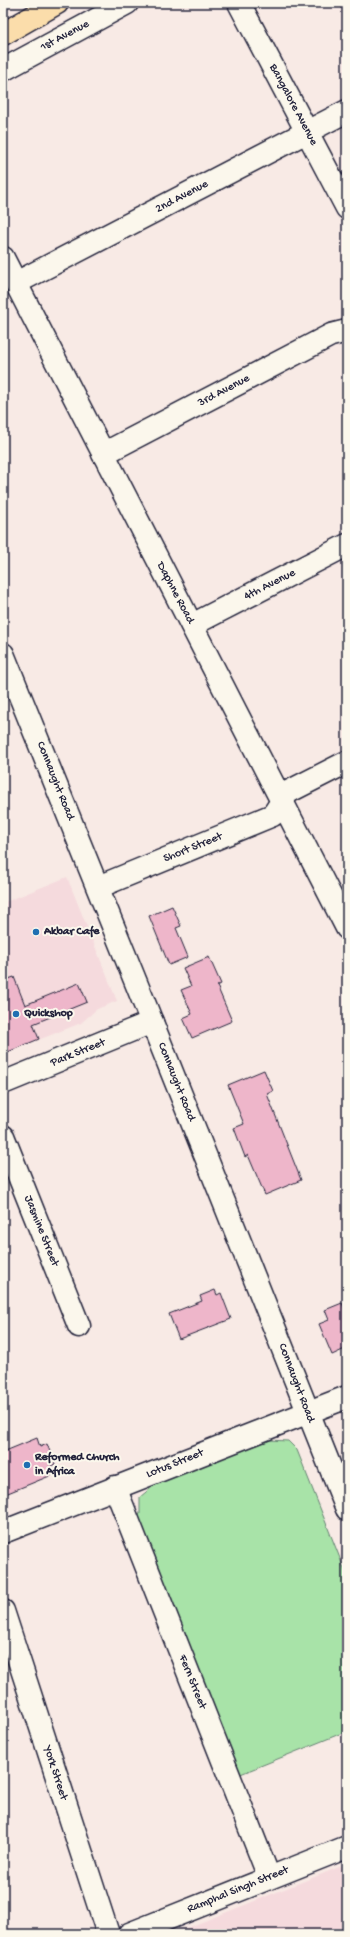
<svg xmlns="http://www.w3.org/2000/svg" width="350" height="1937" font-family="'Gochi Hand',sans-serif">
<style>
.built{fill:#f5dadd}
.green{fill:#a8e3a8;stroke:#658272}
.building{fill:#eeb6ca;stroke:#22223b}
.lines{fill:none;stroke-linecap:round;stroke-linejoin:round}
.minor-casing{stroke:#22223b;stroke-width:25}
.major-casing{stroke:#22223b;stroke-width:25}
.minor{stroke:#fbf7ec;stroke-width:22}
.major{stroke:#fbddab;stroke-width:22}
.poi-dot{fill:#1f6fb2;stroke:#fbf7ec;stroke-width:1.5}
.labels{text-anchor:middle;dominant-baseline:central;stroke-width:4;stroke-linejoin:round;paint-order:stroke}
.street-label{font-size:12px;fill:#22223b;stroke:#fbf7ec}
.poi-label{font-size:12px;font-weight:bold;fill:#22223b;stroke:#fbf7ec;text-anchor:start}
</style>
<rect width="100%" height="100%" fill="#f8eae5"/>
<filter id="ink" filterUnits="userSpaceOnUse"><feTurbulence type="fractalNoise" baseFrequency=".025" numOctaves="2"/><feDisplacementMap in="SourceGraphic" scale="8" xChannelSelector="R" yChannelSelector="G"/><feConvolveMatrix kernelMatrix="1 2 1 2 8 2 1 2 1" color-interpolation-filters="sRGB"/></filter>
<g filter="url(#ink)">
<!-- built -->
<g class="built">
<path d="M67 877 117 1001 97 1009 81 1023 3 1054V903Z"/>
<path d="M347 1864V1934H172Z"/>
</g>
<!-- green -->
<path class="green" d="M269 1440 288 1441 297 1450 347 1576V1731L238 1775 136 1516 140 1514V1497L157 1483Z"/>
<!-- building -->
<g class="building">
<path d="M172 906 181 926 176 928 188 957 169 965 149 916Z"/>
<path d="M209 957 221 984 217 986 232 1021 192 1038 183 1018 192 1014 181 990 191 986 183 968Z"/>
<path d="M14 977 25 1005 79 983 87 1002 33 1024 39 1039 3 1054V981Z"/>
<path d="M264 1070 273 1091 267 1094 301 1180 265 1195 248 1155 245 1157 234 1128 244 1124 228 1085Z"/>
<path d="M215 1290 217 1295 221 1293 231 1319 179 1339 169 1314 202 1301 200 1296Z"/>
<path d="M342 1303 347 1314V1348L332 1355 319 1324 329 1320 325 1310Z"/>
<path d="M37 1438 40 1447 47 1444 55 1464 49 1467 52 1475 3 1495V1452Z"/>
</g>
<g class="lines">
<defs>
<g id="minor">
<path d="M239 3 347 208"/>
<path d="M3 70 127 3"/>
<path d="M3 258 347 928"/>
<path d="M16 283 347 111"/>
<path d="M103 454 331 335 347 331"/>
<path d="M192 625 347 545"/>
<path d="M3 654 141 995 347 1509"/>
<path d="M98 887 273 815 288 792 347 762"/>
<path d="M3 1083 152 1022"/>
<path d="M3 1136 79 1326"/>
<path d="M115 1487 269 1877"/>
<path d="M3 1532 347 1397"/>
<path d="M3 1611 108 1934"/>
<path d="M129 1934 347 1847"/>
</g>
<path id="major" d="M3 34 57 3"/>
</defs>
<!-- minor casing -->
<use href="#minor" class="minor-casing"/>
<!-- major casing -->
<use href="#major" class="major-casing"/>
<!-- minor -->
<use href="#minor" class="minor"/>
<!-- major -->
<use href="#major" class="major"/>
</g>
</g>
<!-- markers -->
<g class="poi-dot">
<circle cx="36" cy="932" r="4"/>
<circle cx="16" cy="1014" r="4"/>
<circle cx="27" cy="1465" r="4"/>
</g>
<g class="labels">
<!-- street labels -->
<g class="street-label">
<text transform="translate(65 36) rotate(-28)">1st Avenue</text>
<text transform="translate(293 105) rotate(62)">Bangalore Avenue</text>
<text transform="translate(182 197) rotate(-28)">2nd Avenue</text>
<text transform="translate(224 391) rotate(-28)">3rd Avenue</text>
<text transform="translate(270 585) rotate(-27)">4th Avenue</text>
<text transform="translate(175 593) rotate(62)">Daphne Road</text>
<text transform="translate(55 781) rotate(68)">Connaught Road</text>
<text transform="translate(193 848) rotate(-22)">Short Street</text>
<text transform="translate(78 1053) rotate(-22)">Park Street</text>
<text transform="translate(176 1082) rotate(68)">Connaught Road</text>
<text transform="translate(41 1231) rotate(68)">Jasmine Street</text>
<text transform="translate(296 1383) rotate(69)">Connaught Road</text>
<text transform="translate(175 1464) rotate(-22)">Lotus Street</text>
<text transform="translate(192 1682) rotate(68)">Fern Street</text>
<text transform="translate(55 1773) rotate(72)">York Street</text>
<text transform="translate(238 1890) rotate(-22)">Ramphal Singh Street</text>
</g>
<!-- poi labels -->
<g class="poi-label">
<text x="44" y="932">Akbar Cafe</text>
<text x="24" y="1014">Quickshop</text>
<text x="35" y="1458">Reformed Church<tspan x="35" dy="14">in Africa</tspan></text>
</g>
</g>
<!-- margin -->
<rect width="350" height="1937" fill="none" stroke="#fbf7ec" stroke-width="16"/>
<rect x="8" y="8" width="334" height="1921" fill="none" stroke="#22223b" stroke-width="1.5" filter="url(#ink)"/>
</svg>
